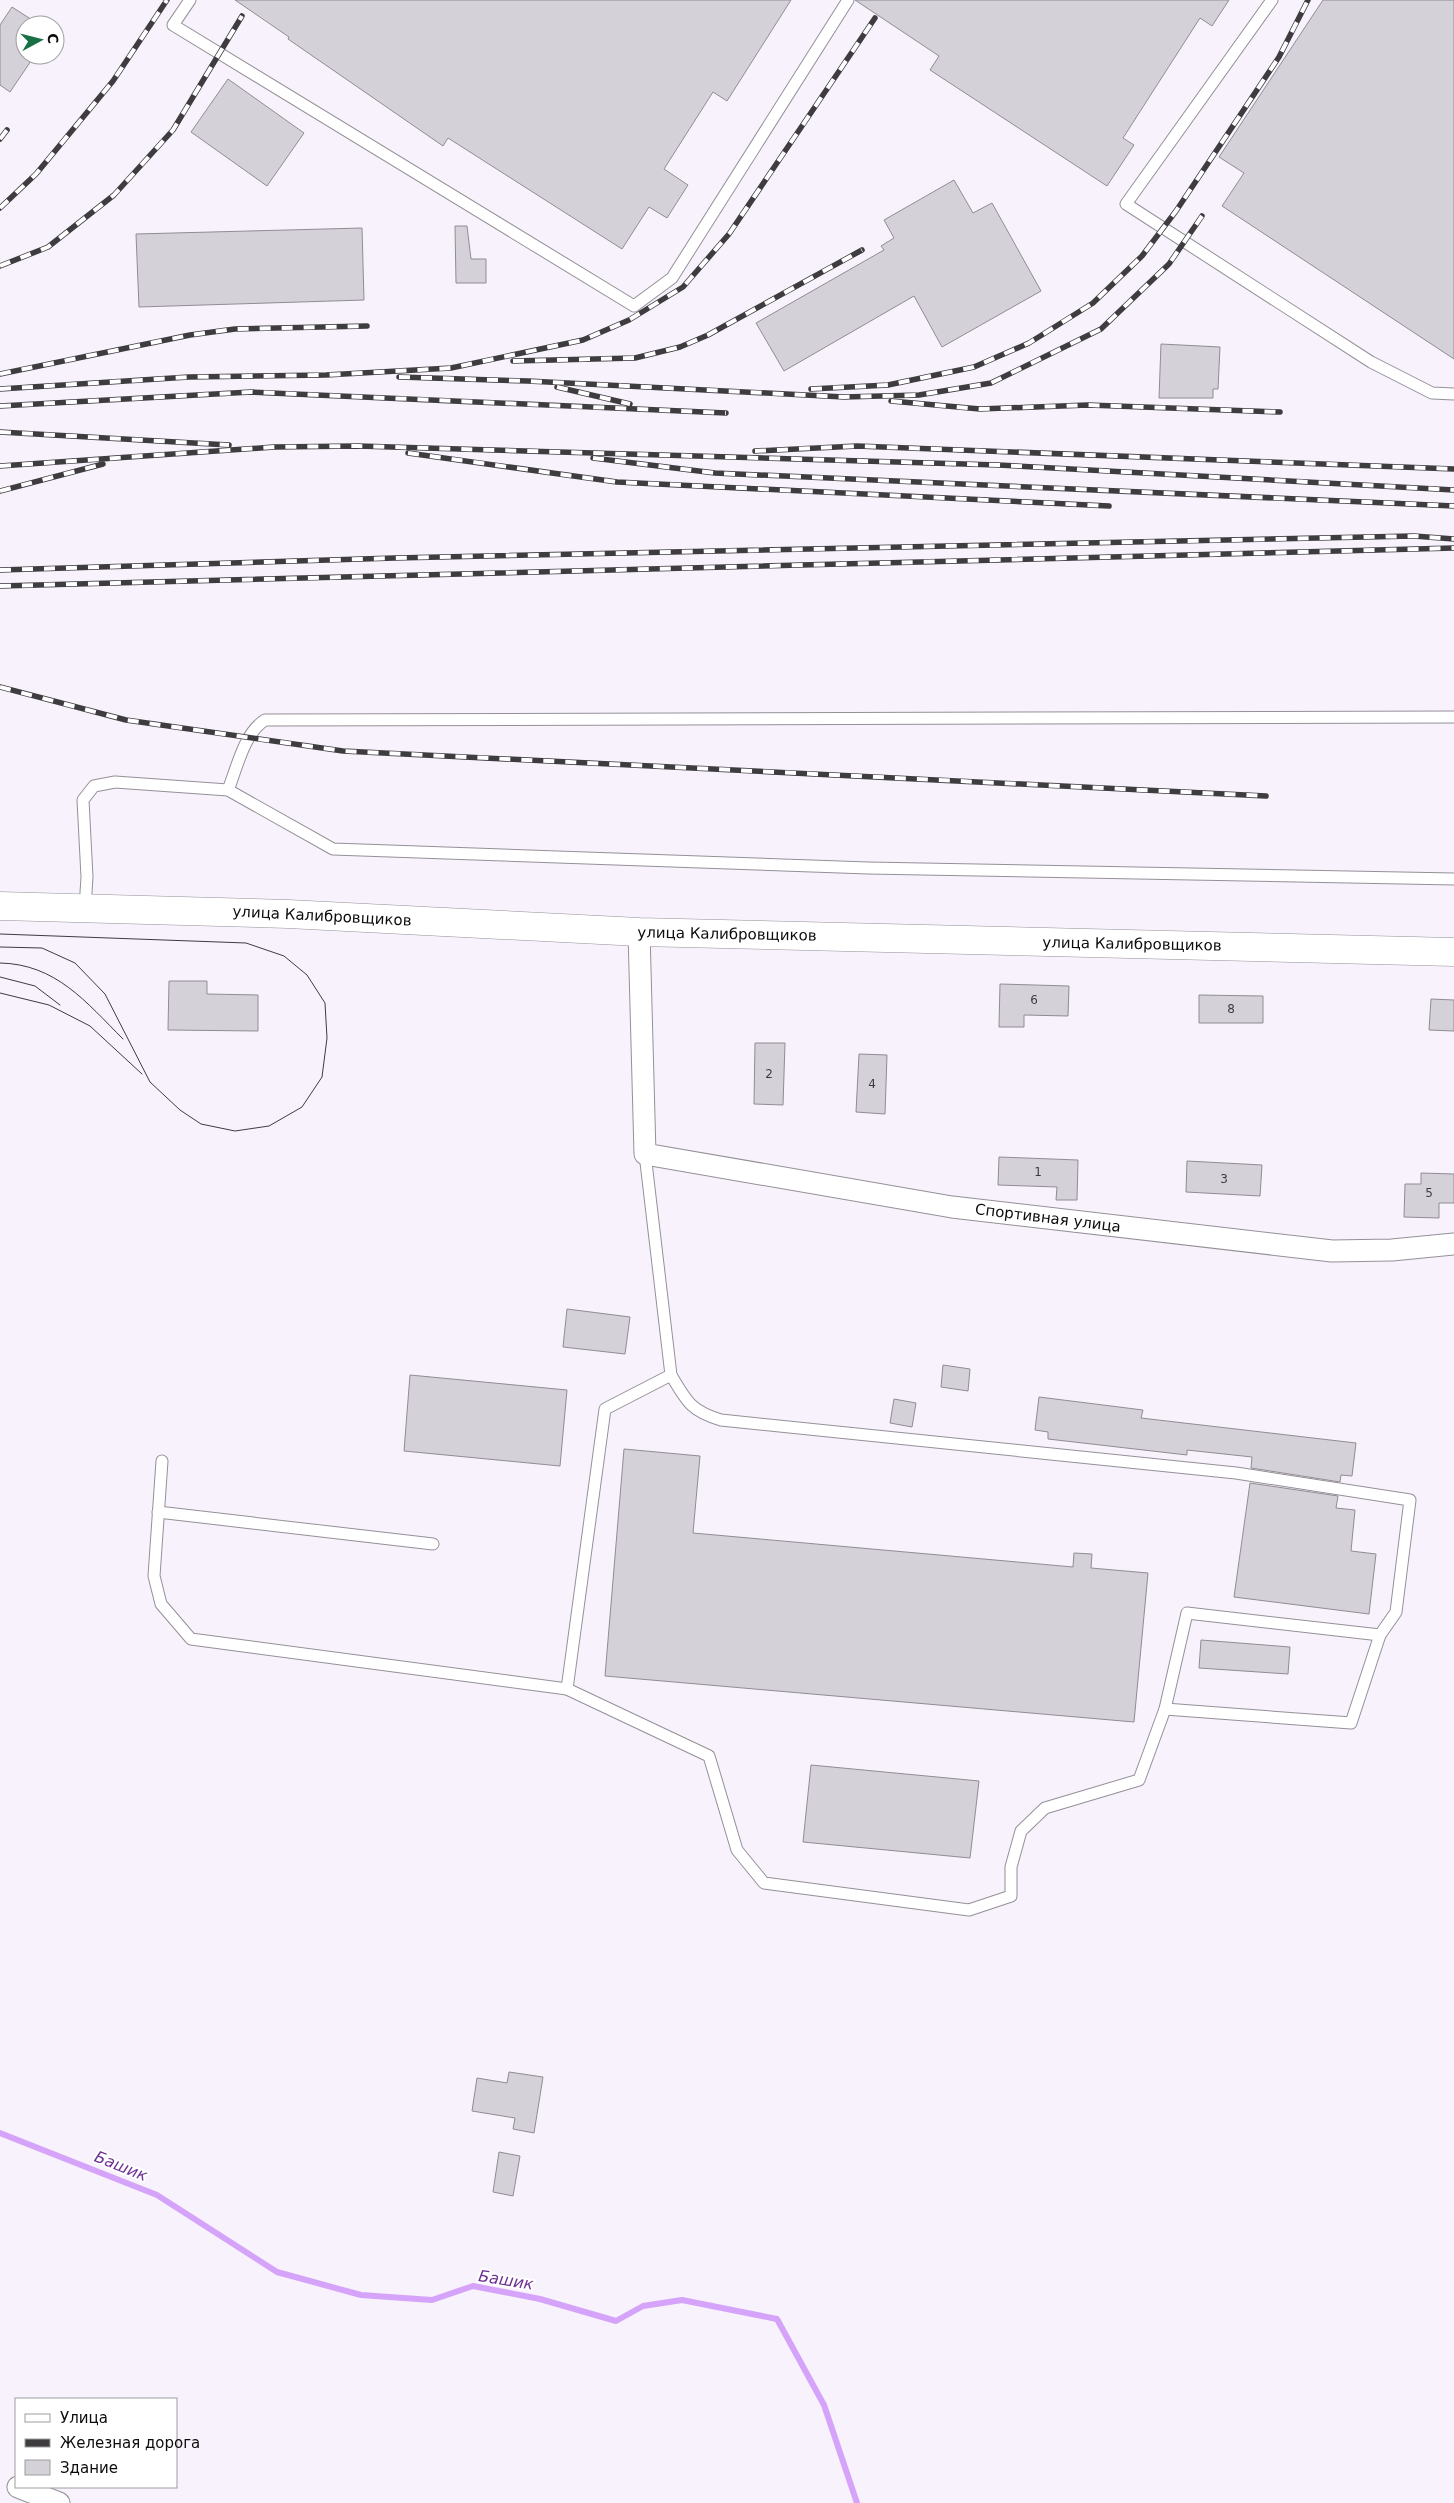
<svg xmlns="http://www.w3.org/2000/svg" width="1454" height="2503" font-family="'DejaVu Sans',sans-serif">
<style>
.lines{fill:none;stroke-linecap:round;stroke-linejoin:round}
.stream{stroke:#d5a3f9;stroke-width:6}
.building{fill:#d5d1d9;stroke:#918c94}
.lane-casing{stroke:#959098;stroke-width:13}
.street-casing{stroke:#959098;stroke-width:23}
.secondary-casing{stroke:#959098;stroke-width:29}
.lane{stroke:#fff;stroke-width:11}
.street{stroke:#fff;stroke-width:21}
.secondary{stroke:#fff;stroke-width:28}
.tram{stroke:#3f3c40;stroke-width:1}
.rail-casing{stroke:#3f3c40;stroke-width:5.5}
.rail{stroke:#fff;stroke-width:4;stroke-dasharray:11;stroke-linecap:butt}
.labels{text-anchor:middle;dominant-baseline:central;stroke-width:4;stroke-linejoin:round;paint-order:stroke}
.number-label{font-size:12px;fill:#3f3c41}
.street-label{font-size:15px;fill:#0d0b0e;stroke:#fff}
.water-label{font-size:16px;font-style:italic;fill:#6f3193;stroke:#fff}
</style>
<rect width="100%" height="100%" fill="#f7f2fb"/>
<g class="lines">
<!-- stream -->
<path class="stream" d="M0 2133 157 2195 277 2272 361 2295 432 2300 473 2286 540 2299 616 2321 643 2306 682 2300 777 2319 824 2405 857 2503"/>
</g>
<!-- building -->
<g class="building">
<path d="M235 0H791L727 101 713 92 664 169 688 185 667 218 649 207 622 249 448 138 443 146 288 39 289 37Z"/>
<path d="M855 0H1229L1212 26 1200 18 1123 138 1134 145 1107 186 930 70 939 56Z"/>
<path d="M1323 0H1454V359L1222 206 1244 173 1219 157Z"/>
<path d="M12 7 40 25H25V55H35L10 92 0 85V25Z"/>
<path d="M228 79 304 133 267 186 191 132Z"/>
<path d="M954 180 973 213 992 203 1041 291 942 347 914 296 784 371 756 323 884 250 881 246 894 238 884 220Z"/>
<path d="M455 226H467L471 259H486V283H456Z"/>
<path d="M362 228 364 300 139 307 136 234Z"/>
<path d="M1161 344 1220 347 1218 389H1213V398H1159Z"/>
<path d="M169 981H207V994L258 995V1031L168 1030Z"/>
<path d="M1000 984 1069 986 1068 1016 1024 1015V1027H999Z"/>
<path d="M1199 995 1263 996V1023H1199Z"/>
<path d="M1431 999 1454 1000V1031L1429 1030Z"/>
<path d="M755 1043H785L783 1105 754 1104Z"/>
<path d="M859 1054 887 1055 885 1114 856 1112Z"/>
<path d="M999 1157 1078 1160 1077 1200H1056L1057 1187 998 1185Z"/>
<path d="M1187 1161 1262 1165 1260 1196 1186 1192Z"/>
<path d="M1421 1173 1454 1174V1203H1439V1218L1404 1217 1405 1184H1421Z"/>
<path d="M567 1309 630 1317 625 1354 563 1347Z"/>
<path d="M943 1365 970 1369 968 1391 941 1387Z"/>
<path d="M410 1375 567 1390 560 1466 404 1451Z"/>
<path d="M1039 1397 1143 1410 1141 1418 1356 1443 1352 1476 1341 1475 1340 1482 1251 1468 1252 1457 1187 1450V1455L1048 1439V1432L1035 1430Z"/>
<path d="M894 1399 916 1403 912 1427 890 1423Z"/>
<path d="M624 1449 700 1456 693 1533 1073 1567 1074 1553 1092 1554 1091 1568 1148 1573 1134 1722 605 1676Z"/>
<path d="M1250 1483 1338 1496 1336 1508 1355 1510 1351 1551 1376 1554 1369 1614 1234 1597Z"/>
<path d="M1201 1640 1290 1647 1288 1674 1199 1668Z"/>
<path d="M811 1765 979 1781 970 1858 803 1842Z"/>
<path d="M509 2072 543 2077 534 2133 513 2129 515 2118 472 2111 477 2078 507 2083Z"/>
<path d="M499 2152 520 2156 513 2196 493 2192Z"/>
</g>
<g class="lines">
<defs>
<g id="lane">
<path d="M190 0 173 25 634 306 672 278 848 0"/>
<path d="M1272 0 1126 204 1371 362 1432 393 1454 394"/>
<path d="M228 790C237 768 244 733 265 720L1454 717"/>
<path d="M85 908 87 877 83 800 94 786 115 782 228 790 333 849 868 868 1454 879"/>
<path d="M162 1461 154 1576 161 1604 191 1639 567 1689 605 1409 671 1375"/>
<path d="M158 1512 433 1544"/>
<path d="M567 1689 709 1756 737 1850 764 1883 969 1910 1011 1896V1867L1021 1831 1045 1808 1139 1780 1165 1709 1187 1613 1380 1635 1396 1612 1410 1500 1236 1473 721 1420C691 1411 687 1402 671 1375L645 1154"/>
<path d="M1165 1709 1351 1723 1380 1635"/>
</g>
<g id="street">
<path d="M639 932 645 1154 952 1207 1332 1251 1392 1250 1454 1244"/>
<path d="M18 2487 59 2503"/>
</g>
<path id="secondary" d="M0 906 288 914 639 932 1454 952"/>
</defs>
<!-- lane casing -->
<use href="#lane" class="lane-casing"/>
<!-- street casing -->
<use href="#street" class="street-casing"/>
<!-- secondary casing -->
<use href="#secondary" class="secondary-casing"/>
<!-- lane -->
<use href="#lane" class="lane"/>
<!-- street -->
<use href="#street" class="street"/>
<!-- secondary -->
<use href="#secondary" class="secondary"/>
<!-- tram -->
<g class="tram">
<path d="M0 934 246 943 284 956 307 975 325 1003 327 1038 322 1077 302 1107 269 1126 235 1131 201 1124 180 1110 150 1082 105 994 75 963 42 948 0 947"/>
<path d="M0 963C56 964 86 1002 123 1039"/>
<path d="M0 977 35 986 60 1005"/>
<path d="M0 993 49 1005 90 1026 142 1074"/>
</g>
<defs>
<g id="rail">
<path d="M0 139 7 130"/>
<path d="M0 208 36 174 113 81 167 0"/>
<path d="M0 266 48 247 114 195 173 130 242 16"/>
<path d="M513 361 635 358 680 347 708 335 862 250"/>
<path d="M0 374 190 335 235 329 367 326"/>
<path d="M399 377 528 381 844 397 919 395 991 383 1101 329 1169 264 1202 216"/>
<path d="M557 387 630 404"/>
<path d="M0 389 189 377 326 375 451 368 583 340 629 320 683 287 729 234 875 18"/>
<path d="M811 389 888 385 974 367 1029 343 1093 303 1142 256 1176 211 1279 57 1308 0"/>
<path d="M891 401 980 409 1088 405 1280 412"/>
<path d="M0 406 251 392 726 413"/>
<path d="M0 432 229 445"/>
<path d="M755 451 857 446 1454 469"/>
<path d="M408 453 617 482 1109 506"/>
<path d="M593 458 715 473 1454 506"/>
<path d="M0 466 274 447 358 446 998 465 1454 490"/>
<path d="M0 491 103 464"/>
<path d="M0 570 395 558 1414 536 1454 539"/>
<path d="M0 586 1454 548"/>
<path d="M0 687 126 720 343 751 1266 796"/>
</g>
</defs>
<!-- rail casing -->
<use href="#rail" class="rail-casing"/>
<!-- rail -->
<use href="#rail" class="rail"/>
</g>
<g class="labels">
<!-- number labels -->
<g class="number-label">
<text x="1034" y="1000">6</text>
<text x="1231" y="1009">8</text>
<text x="769" y="1074">2</text>
<text x="872" y="1084">4</text>
<text x="1038" y="1172">1</text>
<text x="1224" y="1179">3</text>
<text x="1429" y="1193">5</text>
</g>
<!-- street labels -->
<g class="street-label">
<text transform="translate(322 916) rotate(3)">улица Калибровщиков</text>
<text transform="translate(727 934) rotate(1)">улица Калибровщиков</text>
<text transform="translate(1132 944) rotate(1)">улица Калибровщиков</text>
<text transform="translate(1048 1218) rotate(7)">Спортивная улица</text>
</g>
<!-- water labels -->
<g class="water-label">
<text transform="translate(121 2166) rotate(22)">Башик</text>
<text transform="translate(506 2280) rotate(9)">Башик</text>
</g>
</g>
<!-- legend -->
<rect x="15" y="2398" width="162" height="90" fill="#ffffff" stroke="#9e9d9f"/>
<rect x="25" y="2414" width="25" height="8" fill="#ffffff" stroke="#9e9d9f"/>
<text x="60" y="2423" font-size="15" fill="#0d0b0e">Улица</text>
<rect x="25" y="2439" width="25" height="8" fill="#3f3c40" stroke="#9e9d9f"/>
<text x="60" y="2448" font-size="15" fill="#0d0b0e">Железная дорога</text>
<rect x="25" y="2460" width="25" height="15" fill="#d5d1d9" stroke="#9e9d9f"/>
<text x="60" y="2473" font-size="15" fill="#0d0b0e">Здание</text>
<!-- north arrow -->
<g transform="translate(40 40) rotate(83)"><circle r="24" fill="#ffffff" stroke="#9e9d9f"/>
<path d="M0-4L9 19L0 12L-9 19Z" fill="#187044"/>
<text y="-8" font-size="14" font-weight="bold" text-anchor="middle" fill="#0d0b0e">С</text>
</g>
</svg>
